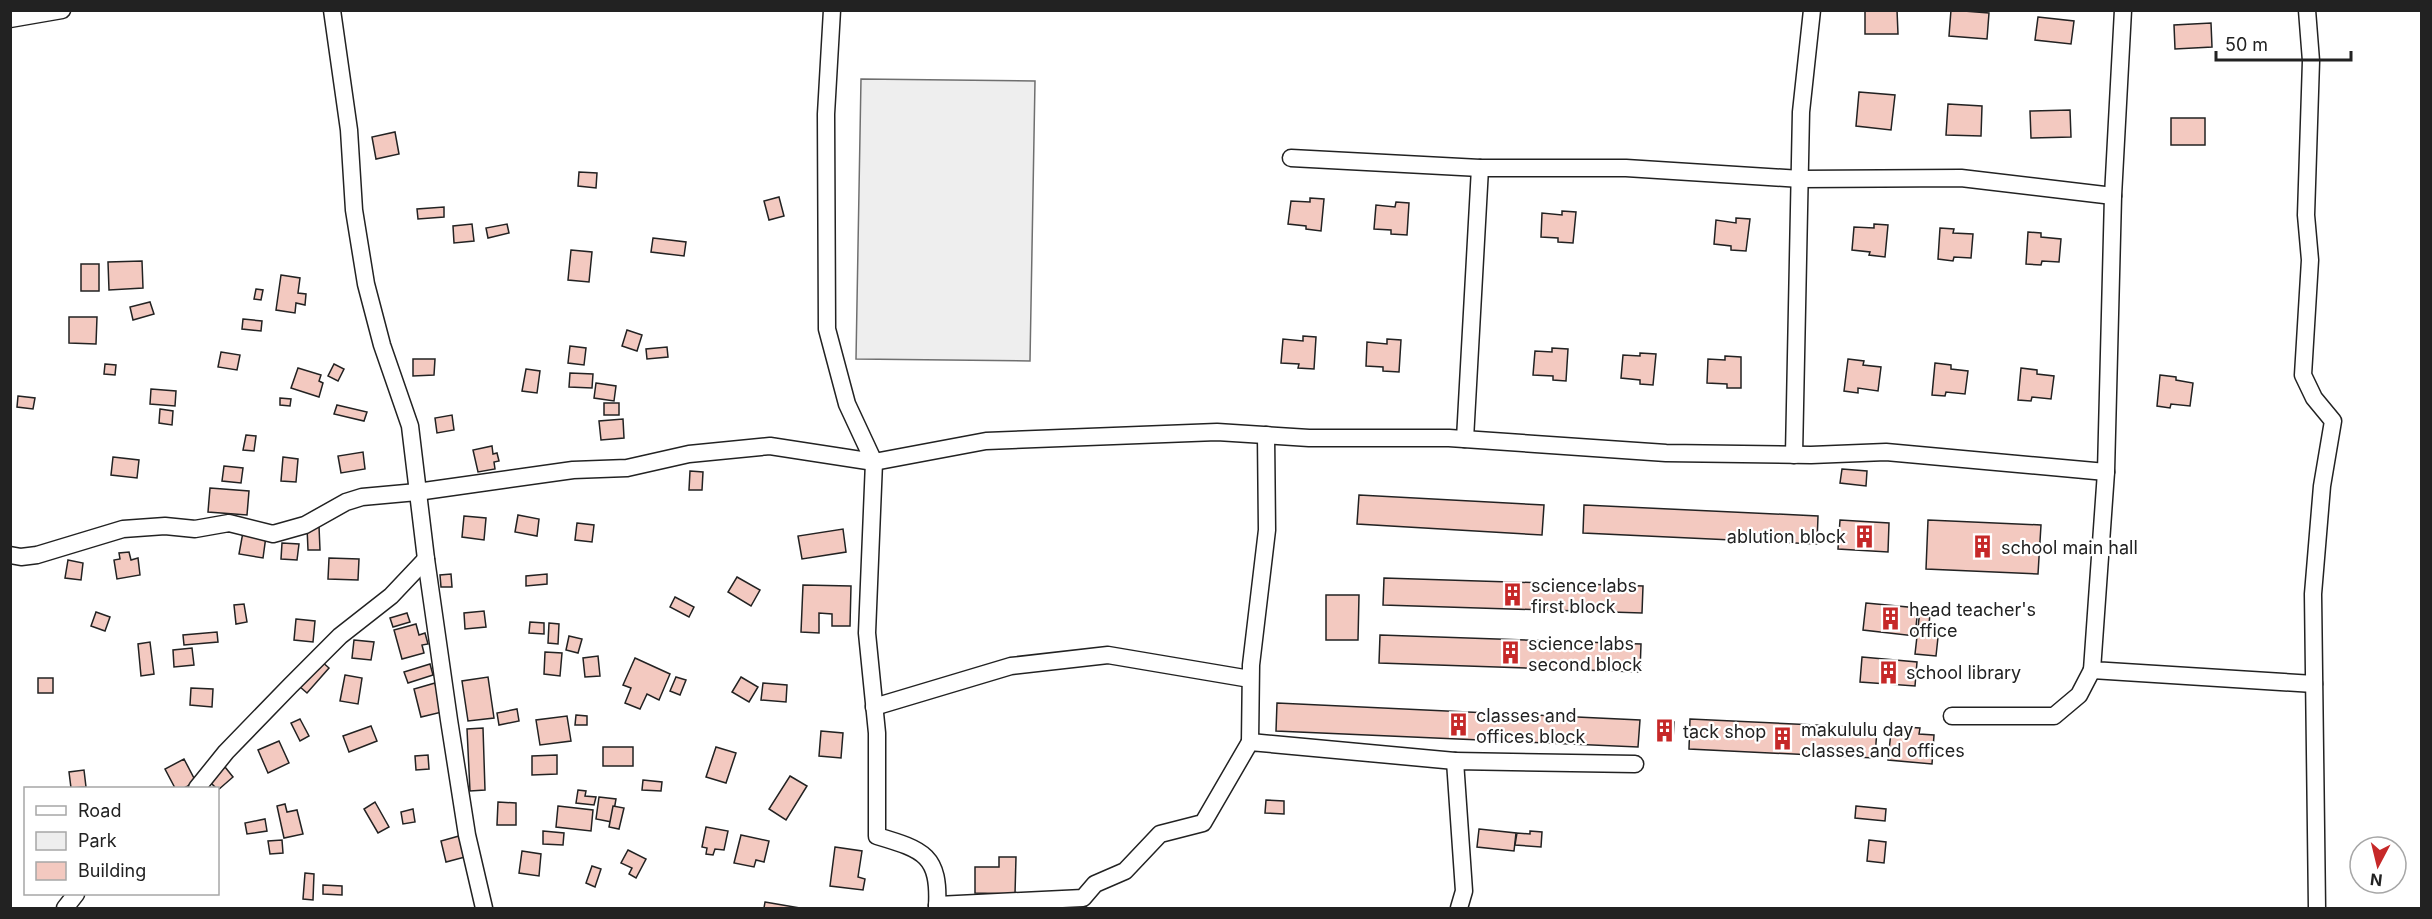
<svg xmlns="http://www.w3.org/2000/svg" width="2432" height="919" font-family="Inter,sans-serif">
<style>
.green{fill:#eee;stroke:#6f6f6f;stroke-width:1.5}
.building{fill:#f3c9c0;stroke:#222;stroke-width:1.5}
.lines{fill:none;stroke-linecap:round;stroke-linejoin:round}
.street-casing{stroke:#222;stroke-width:19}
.street{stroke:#fff;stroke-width:16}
.labels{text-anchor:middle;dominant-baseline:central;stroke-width:4.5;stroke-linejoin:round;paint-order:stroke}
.poi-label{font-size:18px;fill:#222;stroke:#fff;text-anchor:start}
</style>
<rect width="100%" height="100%" fill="#fff"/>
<!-- green -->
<path class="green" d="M861 79 1035 81 1030 361 856 359Z"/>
<!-- building -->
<g class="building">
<path d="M1865 10H1897L1898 34H1865Z"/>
<path d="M1951 10 1989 13 1987 39 1949 36Z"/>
<path d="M2038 17 2074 21 2071 44 2035 40Z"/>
<path d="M2211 23 2212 47 2175 49 2174 25Z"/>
<path d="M1859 92 1895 95 1891 130 1856 126Z"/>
<path d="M1948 104 1982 106 1981 136 1946 135Z"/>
<path d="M2070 110 2071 137 2031 138 2030 111Z"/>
<rect x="2171" y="118" width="34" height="27"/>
<path d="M395 132 399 154 376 159 372 137Z"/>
<path d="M579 172 597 173 596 188 578 186Z"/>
<path d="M779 197 784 216 769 220 764 201Z"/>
<path d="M1310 198 1324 199 1321 231 1306 229V226L1288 224 1291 201 1310 202Z"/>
<path d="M1396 202 1409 203 1407 235 1391 234V230L1374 229 1376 205 1395 207Z"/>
<path d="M444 207V217L418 219 417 209Z"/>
<path d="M1562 211 1576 212 1573 243 1558 242V238L1541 237 1542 213 1562 215Z"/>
<path d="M1736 218 1750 219 1746 251 1731 250V246L1714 244 1716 220 1736 223Z"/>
<path d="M472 224 474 241 454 243 453 226Z"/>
<path d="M507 224 509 233 488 238 486 228Z"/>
<path d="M1874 224 1888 225 1885 257 1869 255 1870 252 1852 250 1854 227 1874 228Z"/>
<path d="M1940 228 1954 229 1953 233 1973 234 1971 258 1954 257 1953 261 1938 259Z"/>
<path d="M2028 232 2041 233V237L2061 239 2059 262 2042 261 2041 265 2026 264Z"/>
<path d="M653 238 686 242 684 256 651 252Z"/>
<path d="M571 250 592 252 589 282 568 280Z"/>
<path d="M142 261 143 288 109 290 108 262Z"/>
<rect x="81" y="264" width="18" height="27"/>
<path d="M281 275 300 278 298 293 306 294 305 305 296 303 295 313 276 310Z"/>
<path d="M256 289 263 290 261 300 254 299Z"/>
<path d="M150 302 154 314 133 320 130 307Z"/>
<path d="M69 317H97L96 344 69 343Z"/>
<path d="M243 319 262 321 261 331 242 329Z"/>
<path d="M627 330 642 335 637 351 622 346Z"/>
<path d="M1303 336 1316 337 1314 369 1298 368 1299 364 1281 363 1283 339 1303 341Z"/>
<path d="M1387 339 1401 340 1399 372 1383 371V367L1366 366 1367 342 1387 344Z"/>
<path d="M570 346 586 348 584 365 568 363Z"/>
<path d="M667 347 668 357 647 359 646 349Z"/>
<path d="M1552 348 1568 349 1566 381 1553 380V376L1533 375 1535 351 1552 352Z"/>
<path d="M221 352 240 355 237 370 218 367Z"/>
<path d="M1640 353 1656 354 1653 385 1640 384V380L1621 378 1623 355 1640 356Z"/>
<path d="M1725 356 1741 357V388H1727V384L1707 383 1708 359 1725 360Z"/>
<path d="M413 359H435L434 375 413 376Z"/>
<path d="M1848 359 1864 361 1863 365 1881 367 1878 391 1858 388V393L1844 391Z"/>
<path d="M1935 363 1951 365V369L1968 371 1965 394 1946 392 1945 396 1932 395Z"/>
<path d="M105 364 116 365 115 375 104 374Z"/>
<path d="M334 364 344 369 338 381 328 376Z"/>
<path d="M298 368 321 375 319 381 323 383 319 397 291 388Z"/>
<path d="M2021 368 2037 370V374L2054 376 2051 399 2032 397 2031 401 2018 400Z"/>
<path d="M526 369 540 371 537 393 522 391Z"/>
<path d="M570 373 593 374 592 388 569 387Z"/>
<path d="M2160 375 2176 377V380L2193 383 2190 406 2171 404 2170 408 2157 406Z"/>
<path d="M596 383 616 386 614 401 594 398Z"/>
<path d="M151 389 176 391 175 406 150 404Z"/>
<path d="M18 396 35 398 33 409 17 407Z"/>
<path d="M280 398 291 399 290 406 280 405Z"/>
<rect x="604" y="403" width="15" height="12"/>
<path d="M337 405 367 412 364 421 334 414Z"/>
<path d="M160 409 173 411 172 425 159 423Z"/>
<path d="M452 415 454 430 437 433 435 418Z"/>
<path d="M623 419 624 438 601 440 599 421Z"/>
<path d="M246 435 256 436 254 451 243 450Z"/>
<path d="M492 446 493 454 497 453 499 461 494 462 495 469 478 472 473 450Z"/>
<path d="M363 452 365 469 341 473 338 456Z"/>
<path d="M113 457 139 460 137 478 111 475Z"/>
<path d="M283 457 298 459 296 482 281 481Z"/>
<path d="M224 466 243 468 241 483 222 481Z"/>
<path d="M1842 469 1867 471 1866 486 1840 483Z"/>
<path d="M690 471 703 472 702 490H689Z"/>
<path d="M210 488 249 491 247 515 208 512Z"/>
<path d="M1359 495 1544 505 1542 535 1357 524Z"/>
<path d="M1584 505 1818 516 1817 544 1583 533Z"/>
<path d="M518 515 539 519 537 536 515 532Z"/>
<path d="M464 516 486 518 484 540 462 537Z"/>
<path d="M1840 520 1889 523 1888 552 1838 549Z"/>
<path d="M1928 520 2041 525 2038 574 1926 569Z"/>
<path d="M577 523 594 525 592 542 575 540Z"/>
<path d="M319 526 320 550H308L307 527Z"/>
<path d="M843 529 846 552 802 559 798 536Z"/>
<path d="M243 532 266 536 263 558 239 554Z"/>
<path d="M282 543 299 544 297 560 281 559Z"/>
<path d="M129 552 131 560 138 558 140 575 117 579 114 560 120 559 119 553Z"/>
<path d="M329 558 359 559 358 580 328 579Z"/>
<path d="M68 560 83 563 81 580 65 578Z"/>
<path d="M451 574 452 587H441L440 575Z"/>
<path d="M547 574V584L526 586V576Z"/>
<path d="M737 577 760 590 751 606 728 592Z"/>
<path d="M1384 578 1643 586 1642 613 1383 605Z"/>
<path d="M803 585 851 586 850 626H832V614L819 613V633L801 632Z"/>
<path d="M1326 595H1359L1358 640H1326Z"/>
<path d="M675 597 694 607 689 617 670 607Z"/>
<path d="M1866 603 1918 608 1915 636 1863 630Z"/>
<path d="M244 604 247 622 236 624 234 605Z"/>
<path d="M1920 610 1930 611 1929 627 1939 628 1936 656 1915 654Z"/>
<path d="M484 611 486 627 465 629 464 613Z"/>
<path d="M96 612 110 617 105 631 91 626Z"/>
<path d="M407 613 410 622 393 627 390 618Z"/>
<path d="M296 619 315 621 313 642 294 640Z"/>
<path d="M530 622 544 623V634L529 633Z"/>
<path d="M549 623 559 624 558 644 548 643Z"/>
<path d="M416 624 419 635 425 633 428 644 422 645 424 653 402 659 394 630Z"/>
<path d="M217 632 218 642 184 645 183 635Z"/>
<path d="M1380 635 1641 644 1640 672 1379 663Z"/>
<path d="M569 636 582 639 578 653 566 650Z"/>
<path d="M354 640 374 642 371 660 352 658Z"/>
<path d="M150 642 154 674 141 676 138 644Z"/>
<path d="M192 648 194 665 174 667 173 650Z"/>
<path d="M545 652 562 653 560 676 544 674Z"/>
<path d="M598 656 600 676 585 677 583 658Z"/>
<path d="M1862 657 1917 662 1915 686 1860 682Z"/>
<path d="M635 658 670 674 659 700 647 694 640 709 625 703 631 688 623 685Z"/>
<path d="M321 661 329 668 307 693 299 686Z"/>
<path d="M430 664 433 675 408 683 404 672Z"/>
<path d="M345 675 362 678 358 704 340 701Z"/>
<path d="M488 677 494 718 468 721 462 681Z"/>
<path d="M676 677 686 680 680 695 670 691Z"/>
<path d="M741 677 758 687 749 702 732 692Z"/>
<rect x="38" y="678" width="15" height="15"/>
<path d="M435 683 442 712 421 717 414 689Z"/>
<path d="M763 683 787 685 786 702 761 700Z"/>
<path d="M191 688 213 689 212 707 190 705Z"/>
<path d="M1277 703 1640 720 1638 747 1276 731Z"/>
<path d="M517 709 519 721 499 725 497 713Z"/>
<path d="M576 715 587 716V725H575Z"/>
<path d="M567 716 571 741 540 745 536 720Z"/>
<path d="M300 719 309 736 300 741 291 723Z"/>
<path d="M1690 719 1877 728 1875 758 1689 749Z"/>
<path d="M1657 721 1674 722 1673 740H1656Z"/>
<path d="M371 726 377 741 349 752 343 736Z"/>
<path d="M1904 727 1920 728 1919 734 1934 735 1932 764 1888 760 1891 732 1904 733Z"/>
<path d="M483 728 485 790 470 791 467 729Z"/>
<path d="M821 731 843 733 841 758 819 756Z"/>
<path d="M279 741 289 763 268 773 258 750Z"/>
<rect x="603" y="747" width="30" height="19"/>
<path d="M716 747 736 753 726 783 706 777Z"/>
<path d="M428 755 429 769 416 770 415 756Z"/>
<path d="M557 755V774L532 775V756Z"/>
<path d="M184 759 196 782 184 788H175L165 769Z"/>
<path d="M225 767 233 777 218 790 209 781Z"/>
<path d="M84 770 86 787 71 788 69 772Z"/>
<path d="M790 776 807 786 786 820 769 809Z"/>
<path d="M643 780 662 782 661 791 642 790Z"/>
<path d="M578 790 586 791 585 796 596 797 594 805 576 803Z"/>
<path d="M599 797 616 799 612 822 596 819Z"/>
<path d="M1266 800 1284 801V814L1265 813Z"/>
<path d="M375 802 389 827 378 833 364 809Z"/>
<path d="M498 802 516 803V825H497Z"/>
<path d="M285 804 287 812 297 810 303 834 284 838 277 806Z"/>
<path d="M558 806 593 810 591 831 556 827Z"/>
<path d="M613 806 624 808 619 829 609 827Z"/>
<path d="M1856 806 1886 809 1885 821 1855 818Z"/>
<path d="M413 809 415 822 403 824 401 812Z"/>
<path d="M265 819 267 831 247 834 245 823Z"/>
<path d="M706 827 728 831 724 850 715 849 713 855 706 854 707 848 702 847Z"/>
<path d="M1479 829 1516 833 1514 851 1477 847Z"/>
<path d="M543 831 564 833 563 845 543 844Z"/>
<path d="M1530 831 1542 832 1541 847 1515 845 1517 833 1530 834Z"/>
<path d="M741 835 769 841 764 862 756 860 754 867 734 863Z"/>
<path d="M459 836 465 857 446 862 441 841Z"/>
<path d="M282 840 283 853 270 854 268 841Z"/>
<path d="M1869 840 1886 842 1884 863 1867 861Z"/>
<path d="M835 847 862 851 858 877 865 879 863 890 830 886Z"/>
<path d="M628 850 646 859 636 878 629 874 632 868 621 863Z"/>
<path d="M522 851 541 854 539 876 519 873Z"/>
<path d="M999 857H1016L1015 894 975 893V867H999Z"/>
<path d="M592 866 601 869 595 887 586 883Z"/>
<path d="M305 873 314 874 313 900 303 899Z"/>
<path d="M323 885 342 886V895L323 894Z"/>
<path d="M765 902 800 908H764Z"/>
</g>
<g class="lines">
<defs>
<g id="street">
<path d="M332 10 349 130 354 210 366 284 382 345 410 426 426 559 449 720 467 835 484 908"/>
<path d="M832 10 826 114 827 329 847 404 874 462 867 633 877 733V836C924 850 940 855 937 908"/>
<path d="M2123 10 2113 196 2106 472 2092 670 2314 684"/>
<path d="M2307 10 2311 61 2306 215 2310 260 2303 375 2314 398 2333 421 2322 486 2313 594 2317 908"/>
<path d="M10 19 62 10"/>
<path d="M1291 158 1480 168"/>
<path d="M1465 439 1480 168H1626L1801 179 1961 178 2113 196"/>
<path d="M1794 455 1801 112 1812 10"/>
<path d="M10 555 21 557 37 555 123 529 165 526 195 529 229 523 273 534 305 525 346 502 362 497 417 492 573 470 627 468 689 454 770 446 874 462 986 441 1217 432 1309 438H1449L1666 453 1811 455 1886 452 2106 472"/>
<path d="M874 707 1011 666 1108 655 1250 679"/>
<path d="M1952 716H2054L2079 695 2092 670"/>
<path d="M1250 742 1251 665 1267 530 1266 435"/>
<path d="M197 788 226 752 290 686 340 636 391 596 426 559"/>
<path d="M937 905 1083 898 1095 884 1125 871 1160 834 1203 823 1250 742 1455 761"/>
<path d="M65 908 76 894"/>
<path d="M1459 908 1464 891 1455 761 1635 764"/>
</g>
</defs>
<!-- street casing -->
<use href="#street" class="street-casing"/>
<!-- street -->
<use href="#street" class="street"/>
</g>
<!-- icons -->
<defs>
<symbol id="building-bare" viewBox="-9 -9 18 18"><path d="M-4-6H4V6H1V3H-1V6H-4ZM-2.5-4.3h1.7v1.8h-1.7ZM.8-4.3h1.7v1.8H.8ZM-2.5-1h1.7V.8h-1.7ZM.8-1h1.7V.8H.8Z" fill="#c62828" stroke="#fff" stroke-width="2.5" paint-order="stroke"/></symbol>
</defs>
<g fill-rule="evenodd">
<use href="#building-bare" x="1848" y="520" width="33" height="33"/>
<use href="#building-bare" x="1966" y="530" width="33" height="33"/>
<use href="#building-bare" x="1496" y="578" width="33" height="33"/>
<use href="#building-bare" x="1874" y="602" width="33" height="33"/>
<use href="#building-bare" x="1494" y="636" width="33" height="33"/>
<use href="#building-bare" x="1872" y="656" width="33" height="33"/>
<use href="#building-bare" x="1442" y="708" width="33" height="33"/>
<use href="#building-bare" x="1648" y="714" width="33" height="33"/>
<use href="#building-bare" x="1766" y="722" width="33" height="33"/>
</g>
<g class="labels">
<!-- poi labels -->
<g class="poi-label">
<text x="1846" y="536" text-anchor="end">ablution block</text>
<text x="2001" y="547">school main hall</text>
<text x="1531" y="585">science labs<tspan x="1531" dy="21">first block</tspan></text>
<text x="1909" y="609">head teacher's<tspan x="1909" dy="21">office</tspan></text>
<text x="1528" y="643">science labs<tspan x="1528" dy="21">second block</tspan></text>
<text x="1906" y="672">school library</text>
<text x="1476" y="715">classes and<tspan x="1476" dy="21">offices block</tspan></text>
<text x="1801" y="729">makululu day<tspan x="1801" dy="21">classes and offices</tspan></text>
<text x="1683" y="731">tack shop</text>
</g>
</g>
<!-- border -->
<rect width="2432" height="919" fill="none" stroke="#222222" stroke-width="24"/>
<!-- legend -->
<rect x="24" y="787" width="195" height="108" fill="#ffffff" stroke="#a7a7a7" stroke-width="1.5"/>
<rect x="36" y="806" width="30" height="9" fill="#ffffff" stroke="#a7a7a7" stroke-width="1.5"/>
<text x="78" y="817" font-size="18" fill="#222222">Road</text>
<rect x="36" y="832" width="30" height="18" fill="#eeeeee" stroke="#a7a7a7" stroke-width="1.5"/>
<text x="78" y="847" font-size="18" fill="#222222">Park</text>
<rect x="36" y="862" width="30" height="18" fill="#f3c9c0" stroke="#a7a7a7" stroke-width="1.5"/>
<text x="78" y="877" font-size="18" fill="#222222">Building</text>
<!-- north arrow -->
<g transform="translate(2378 865) rotate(187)"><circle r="28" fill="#ffffff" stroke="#a7a7a7" stroke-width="1.5"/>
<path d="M0-4.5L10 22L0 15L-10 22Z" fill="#c62828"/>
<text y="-9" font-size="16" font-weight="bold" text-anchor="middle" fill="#222222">N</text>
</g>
<!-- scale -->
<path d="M2216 51v9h135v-9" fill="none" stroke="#222222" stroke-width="3"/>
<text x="2225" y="51" font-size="18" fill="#222222" stroke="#ffffff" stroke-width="4.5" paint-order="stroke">50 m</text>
</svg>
